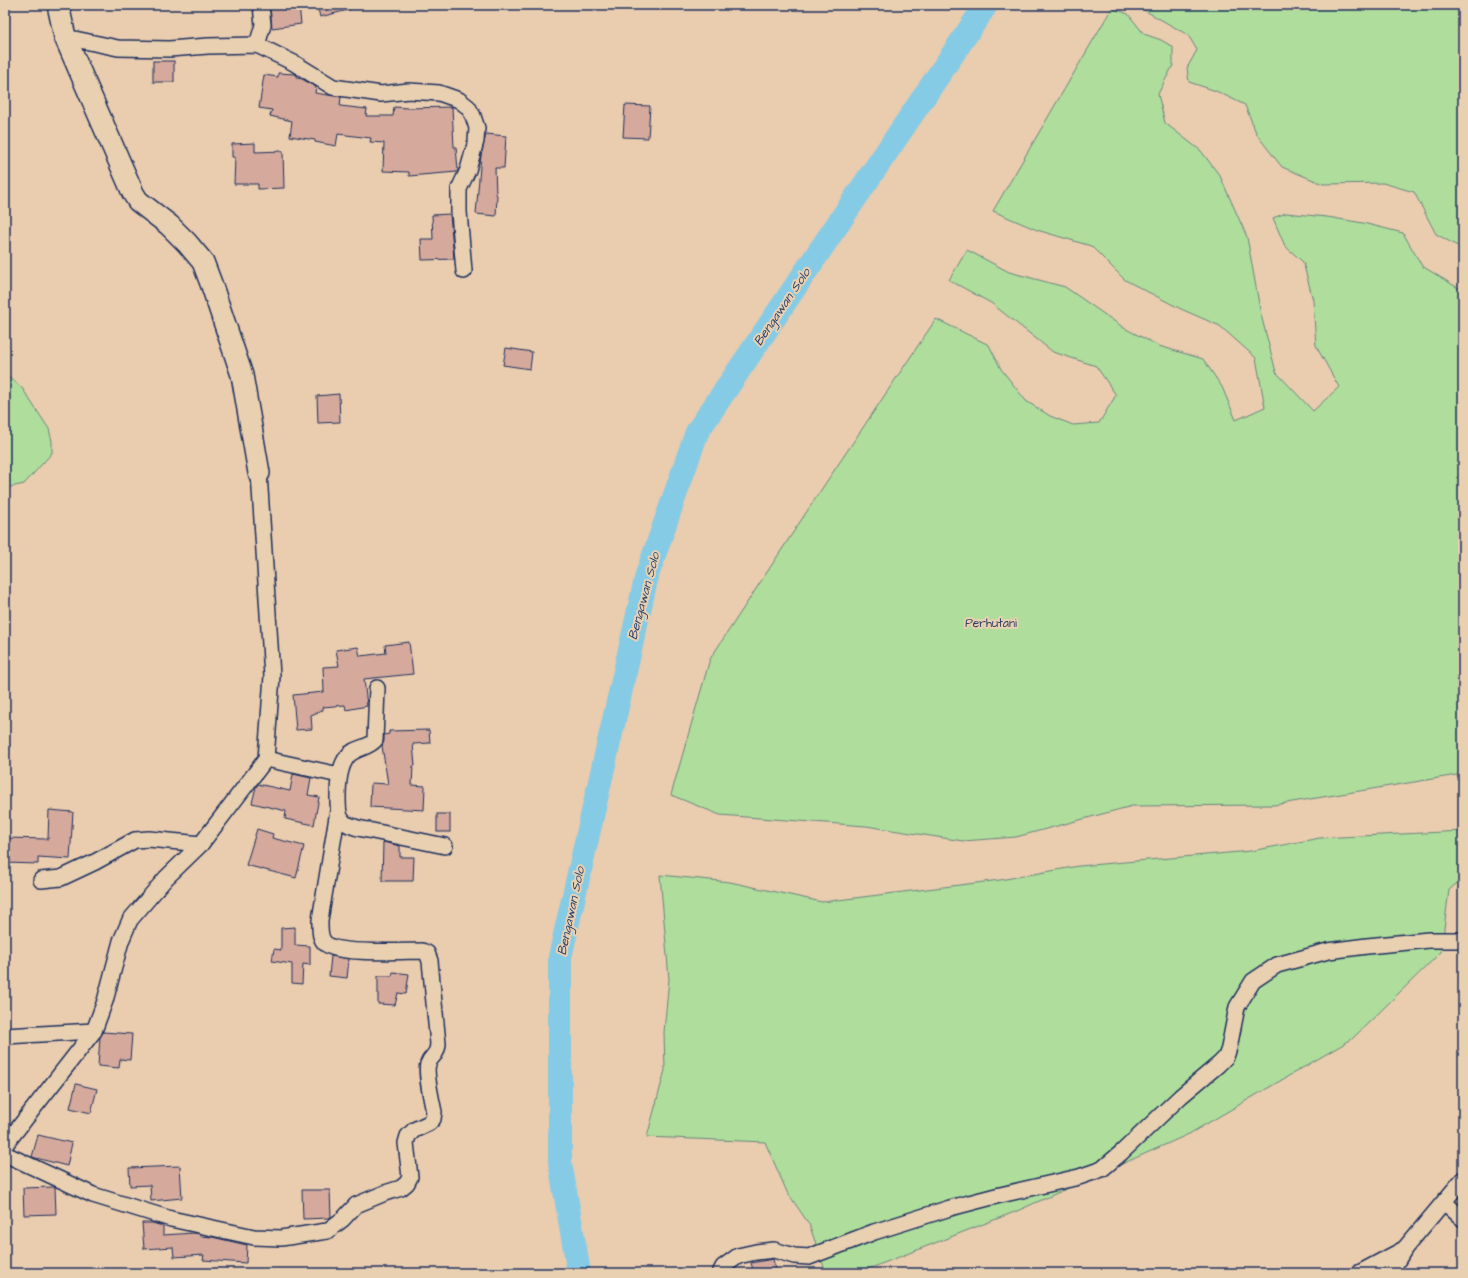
<svg xmlns="http://www.w3.org/2000/svg" width="1468" height="1278" font-family="'Architects Daughter',sans-serif">
<style>
.green{fill:#afdd9c;stroke:#65867d}
.lines{fill:none;stroke-linecap:round;stroke-linejoin:round}
.river{stroke:#85cbe6;stroke-width:24}
.building{fill:#d5a99c;stroke:#1b2f5e}
.minor-casing{stroke:#1b2f5e;stroke-width:18}
.secondary-casing{stroke:#1b2f5e;stroke-width:24}
.minor{stroke:#e8d0b1;stroke-width:15}
.secondary{stroke:#e8d0b1;stroke-width:21}
.labels{text-anchor:middle;dominant-baseline:central;stroke-width:4;stroke-linejoin:round;paint-order:stroke}
.park-label{font-size:12px;fill:#2a4064;stroke:#e8d0b1}
.water-label{font-size:13px;font-style:italic;fill:#263f6c;stroke:#e8d0b1}
</style>
<rect width="100%" height="100%" fill="#eaccaf"/>
<filter id="ink" filterUnits="userSpaceOnUse"><feTurbulence type="fractalNoise" baseFrequency=".025" numOctaves="2"/><feDisplacementMap in="SourceGraphic" scale="8" xChannelSelector="R" yChannelSelector="G"/><feConvolveMatrix kernelMatrix="1 2 1 2 8 2 1 2 1" color-interpolation-filters="sRGB"/></filter>
<g filter="url(#ink)">
<!-- green -->
<g class="green">
<path d="M1135 5H1463V249L1436 234 1414 192 1383 183 1323 184 1282 167 1257 135 1245 105 1216 91 1189 82 1187 68 1197 50 1188 35Z"/>
<path d="M1112 8 1128 14 1144 34 1161 40 1173 47V65L1158 94 1165 123 1201 151 1220 176 1247 237 1261 315 1276 372 1313 411 1339 387 1316 346 1313 300 1303 262 1285 246 1273 218 1286 213 1327 217 1363 223 1403 233 1422 266 1463 291V774L1274 805 1132 806 1016 837 963 841 866 826 720 815 671 795 710 659 819 493 936 319 989 345 1001 369 1026 401 1050 416 1073 425 1099 423 1116 395 1096 366 1053 352 991 303 949 280 967 250 1009 272 1065 287 1124 328 1159 346 1203 359 1222 387 1236 420 1265 407 1256 358 1220 326 1181 309 1125 280 1091 246 1037 230 993 211Z"/>
<path d="M5 377 12 379 22 388 49 429 52 441V453L24 484 10 487 5 491Z"/>
<path d="M1463 831V878L1449 890 1441 952 1352 1039 1189 1134 1017 1211 858 1273H826L809 1224 787 1192 765 1142 647 1137 665 1070 664 1032 669 979 660 875 730 882 822 902 1000 880 1079 866 1251 851 1320 838Z"/>
</g>
<g class="lines">
<!-- river -->
<path class="river" d="M579 1273 560 1162V957L647 575 697 432 986 5"/>
</g>
<!-- building -->
<g class="building">
<path d="M291 5H299L301 24 272 28 270 7Z"/>
<path d="M317 5H352V9L320 17Z"/>
<rect x="153" y="61" width="21" height="21"/>
<path d="M278 73 295 74 297 75V78L302 79 316 87 315 93 341 97 340 106 367 109 366 116H393L394 107 407 108 452 107 454 147H456L458 170 457 172 409 176V172L383 171 384 143 370 142 371 138 338 134 336 146 315 142V140L290 136 292 121 270 116 272 110 259 108 264 75 278 77Z"/>
<path d="M625 105 650 106 648 138 623 137Z"/>
<path d="M486 134 506 136 504 168H495L496 194 497 195 496 216 476 214 481 155Z"/>
<path d="M255 143V152L283 151 284 188 258 189V184H234L235 157H232V144Z"/>
<path d="M450 214 454 259 422 260 421 239H433L432 215Z"/>
<path d="M506 348 532 352 530 369 503 365Z"/>
<path d="M339 394 340 422 318 423 317 396Z"/>
<path d="M409 642 413 674 364 679 367 706 346 710 345 705 323 707V710L311 715 312 729 296 730 293 695 324 692 323 667 339 666 336 650 358 647 360 656 386 653 385 645Z"/>
<path d="M429 730 430 743 413 744 415 766H413L412 785 425 786 424 810 370 807 371 783 388 784 382 746 384 741V735L389 734V731Z"/>
<path d="M293 774 311 778 308 795 319 797 314 825 285 819 286 811 252 803 256 787 258 784 290 791Z"/>
<path d="M49 810 73 812 70 859 38 857V864L5 863V838L48 839Z"/>
<rect x="437" y="814" width="13" height="18"/>
<path d="M257 829 273 834 272 838 304 846 296 878 246 865Z"/>
<path d="M383 842 400 846V857H414L413 881H382Z"/>
<path d="M295 927V945L310 946V965L303 964 302 984 292 983V964L272 961 274 949 281 950V928Z"/>
<path d="M331 956 349 959 347 978 329 976Z"/>
<path d="M393 972 409 974 406 994 398 993 395 1005 378 1004V976H392Z"/>
<path d="M103 1032 132 1034 130 1060 120 1059 119 1068 98 1066 100 1037Z"/>
<path d="M76 1084 97 1089 91 1113 70 1108Z"/>
<path d="M38 1135 72 1143 67 1166 32 1157Z"/>
<path d="M180 1166 182 1198 151 1201 150 1185 130 1186 129 1168Z"/>
<path d="M54 1187H55L56 1214 24 1215 23 1188Z"/>
<path d="M302 1190H330L331 1217 329 1218 303 1219Z"/>
<path d="M142 1223H152L163 1226V1235L194 1233 200 1234V1236L212 1237 247 1245 246 1263 203 1260 204 1255 174 1257 173 1247 144 1249Z"/>
<path d="M773 1259 776 1273H754L751 1263Z"/>
</g>
<g class="lines">
<defs>
<g id="minor">
<path d="M65 37 118 48 169 49 208 46 257 45 294 63 333 87 381 94 409 91 439 93 459 100 468 107 473 116 477 128 476 141 468 170 459 189V212L464 271"/>
<path d="M257 45 263 25 261 5"/>
<path d="M377 688 375 740C368 749 354 747 347 757 344 761 341 769 340 774 338 783 336 813 342 820 345 825 353 826 358 828L445 846"/>
<path d="M266 759 339 775"/>
<path d="M41 880 61 878 95 862 135 840 149 839 201 844"/>
<path d="M5 1036 94 1031"/>
<path d="M5 1145 94 1031 105 1001 121 941 130 920 166 878 201 844 266 759 272 676 259 473"/>
<path d="M5 1154 93 1195 171 1219 254 1237 281 1238 327 1231 343 1219 356 1205 385 1193 401 1188 407 1183 410 1177 406 1143 408 1136 414 1130 429 1123 433 1119 434 1112C432 1102 425 1072 428 1064 431 1055 437 1057 438 1044L430 961 427 953 422 951C402 951 340 955 326 944 319 939 320 928 320 920L338 811"/>
<path d="M1444 1202 1463 1219"/>
<path d="M720 1273 723 1267 738 1256 756 1252 774 1250 794 1256 809 1257 874 1232 950 1208 996 1196 1079 1177 1102 1169 1121 1153 1181 1096 1218 1065 1226 1057 1229 1048 1237 1007 1253 981 1277 965 1328 951 1367 946 1429 940H1463"/>
<path d="M1359 1273 1404 1249"/>
<path d="M1390 1273 1405 1248 1463 1179"/>
</g>
<path id="secondary" d="M58 5 65 37 133 193 138 201 169 225 187 243 203 262 212 286 242 375 259 473"/>
</defs>
<!-- minor casing -->
<use href="#minor" class="minor-casing"/>
<!-- secondary casing -->
<use href="#secondary" class="secondary-casing"/>
<!-- minor -->
<use href="#minor" class="minor"/>
<!-- secondary -->
<use href="#secondary" class="secondary"/>
</g>
</g>
<g class="labels">
<!-- park labels -->
<g class="park-label">
<text x="991" y="623">Perhutani</text>
</g>
<!-- water labels -->
<g class="water-label">
<text transform="translate(782 307) rotate(-56)">Bengawan Solo</text>
<text transform="translate(644 596) rotate(-75)">Bengawan Solo</text>
<text transform="translate(571 911) rotate(-78)">Bengawan Solo</text>
</g>
</g>
<!-- margin -->
<rect width="1468" height="1278" fill="none" stroke="#e8d0b1" stroke-width="20"/>
<rect x="10" y="10" width="1448" height="1258" fill="none" stroke="#1b2f5e" stroke-width="1.5" filter="url(#ink)"/>
</svg>
